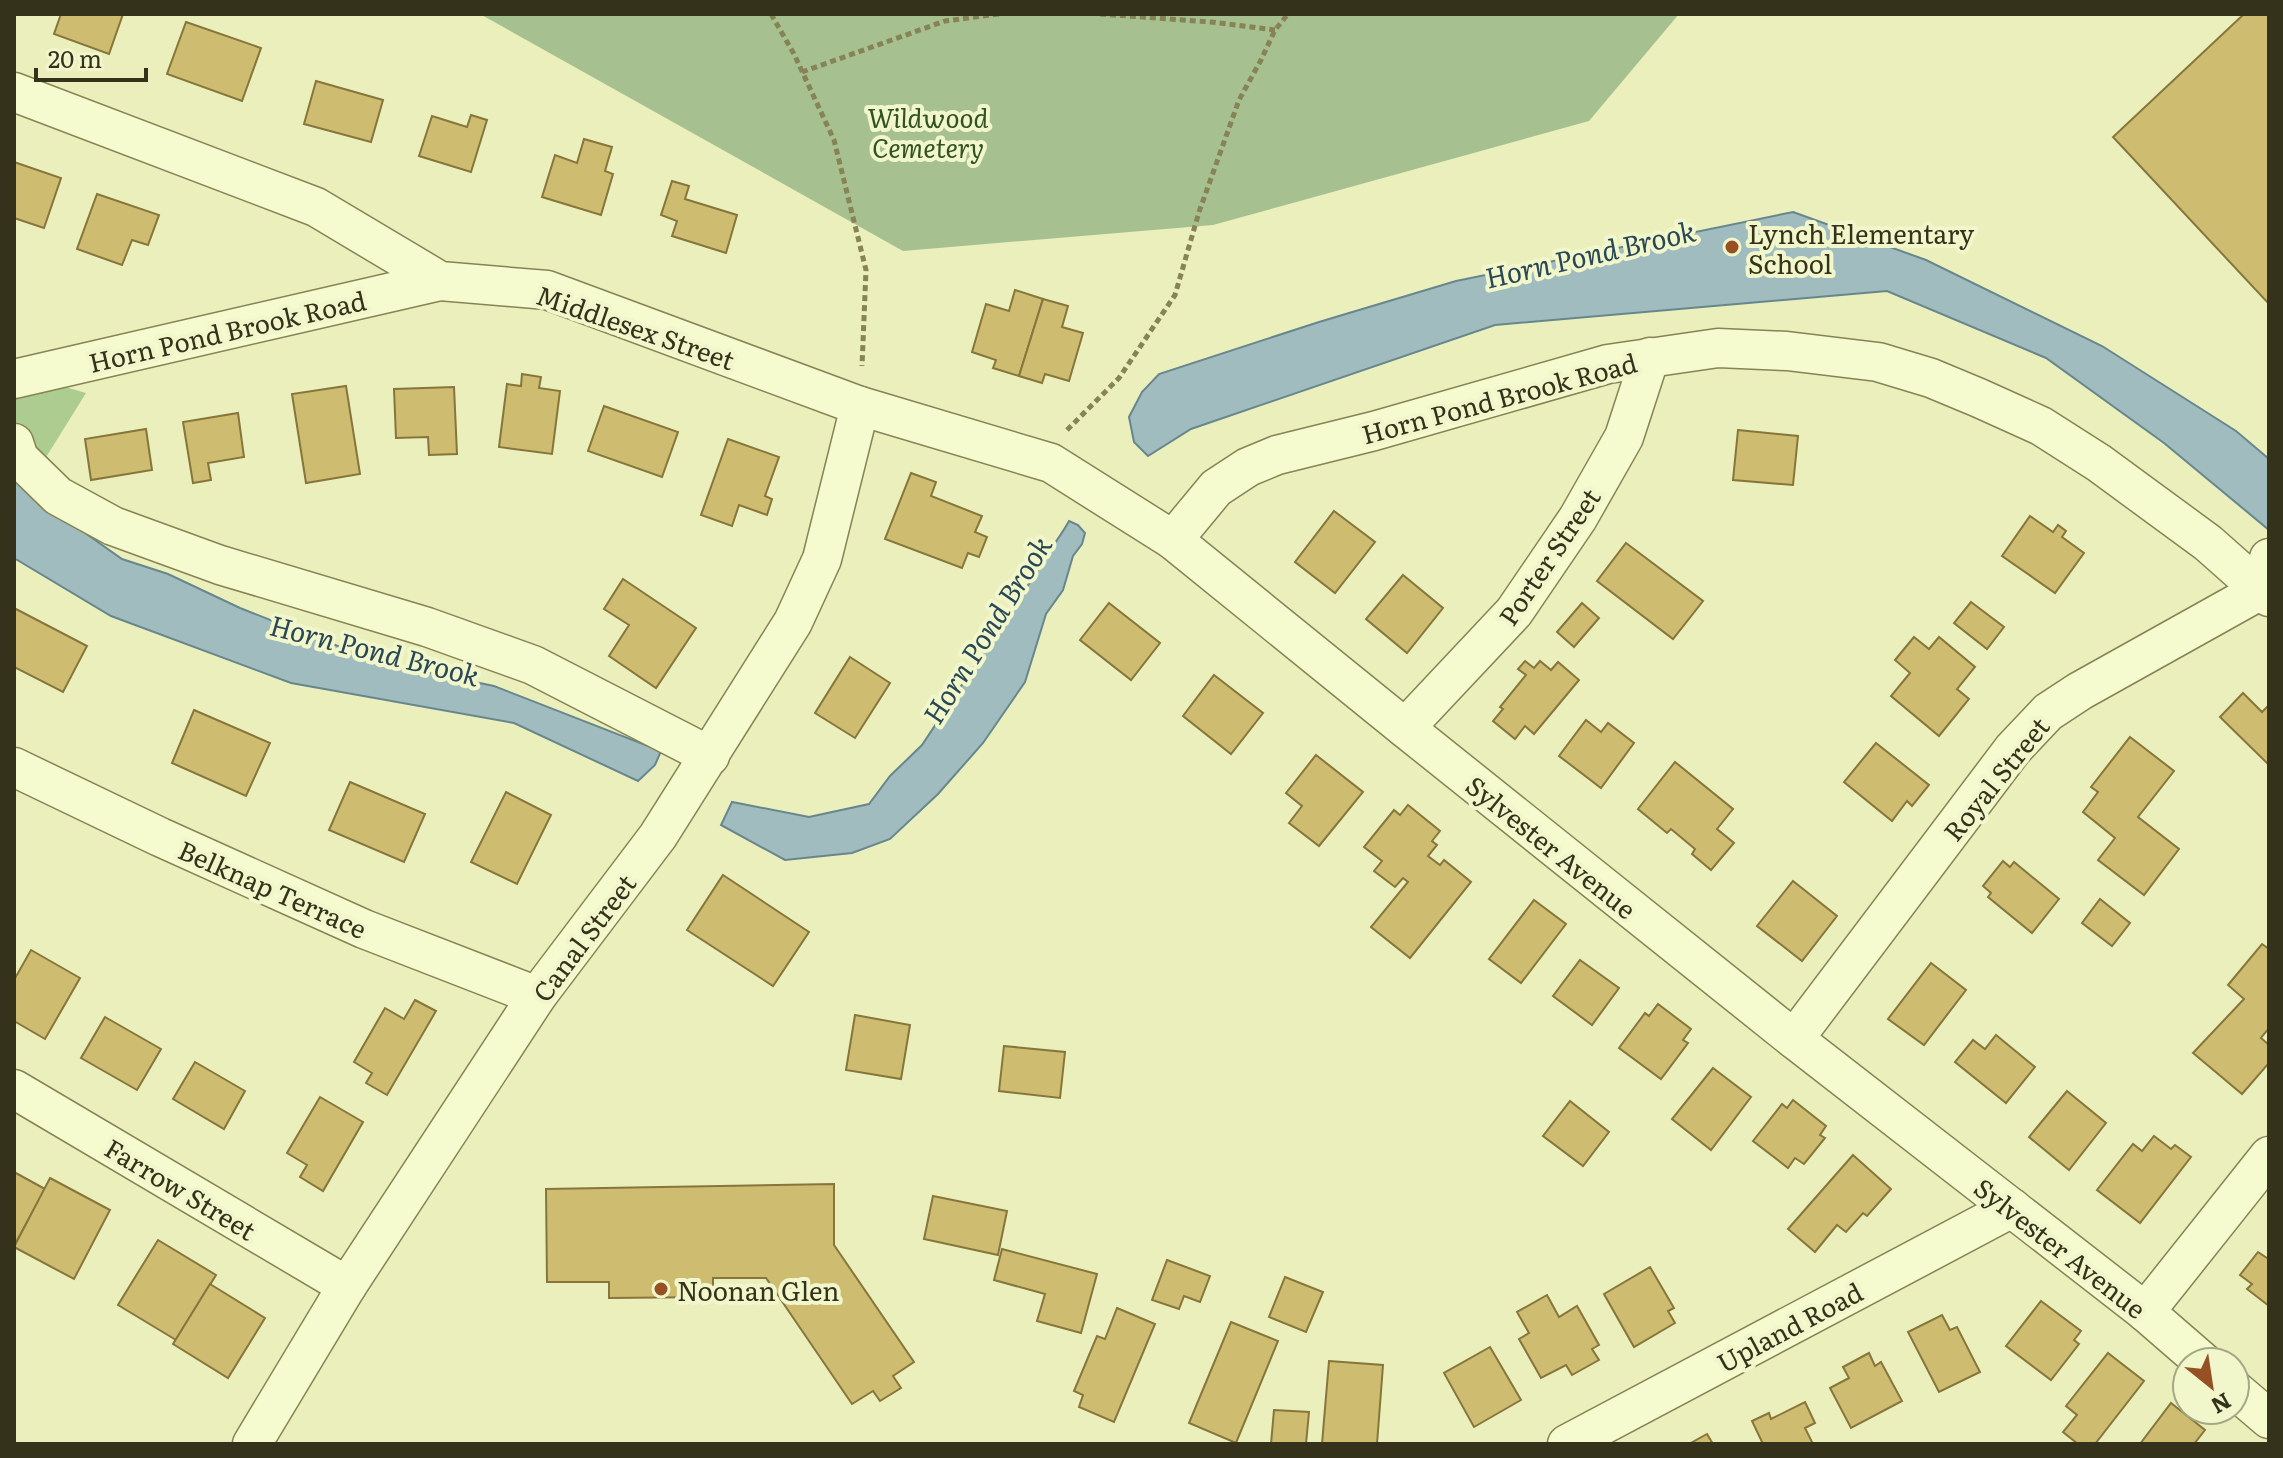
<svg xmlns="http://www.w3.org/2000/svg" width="2283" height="1458" font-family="Literata,serif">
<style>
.green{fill:#adcc90}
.cemetery{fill:#a7c090}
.water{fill:#a0bcbf;stroke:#68878d;stroke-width:2}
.building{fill:#cebc70;stroke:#86763b;stroke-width:2}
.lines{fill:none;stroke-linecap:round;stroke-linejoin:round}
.minor-casing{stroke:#868355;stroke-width:41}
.path{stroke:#868355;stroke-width:5;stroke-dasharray:6 4;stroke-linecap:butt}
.minor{stroke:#f5facf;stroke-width:38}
.poi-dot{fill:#965024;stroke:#f1f6cb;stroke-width:3}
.labels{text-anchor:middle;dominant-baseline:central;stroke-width:8;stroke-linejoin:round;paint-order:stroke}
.park-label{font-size:26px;font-style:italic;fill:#325221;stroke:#f1f6cb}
.poi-label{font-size:26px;fill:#35321b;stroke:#f1f6cb;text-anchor:start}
.street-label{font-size:26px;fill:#35321b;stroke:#f1f6cb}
.water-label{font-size:28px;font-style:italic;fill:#294755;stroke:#f1f6cb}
</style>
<rect width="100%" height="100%" fill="#eaefbc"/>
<!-- green -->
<path class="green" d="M14 372 86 393 15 507 14 506Z"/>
<!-- cemetery -->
<path class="cemetery" d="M480 14H1679L1589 121 1213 225 903 251Z"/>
<!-- water -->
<g class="water">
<path d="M1793 212 1926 260 2102 346 2236 431 2269 459V530L2164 443 2046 358 1887 291 1495 325 1191 429 1148 456 1134 442 1129 417 1142 392 1159 374 1319 322 1456 281Z"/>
<path d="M14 474 71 523 122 559 168 574 240 608 321 640 392 665 494 686 661 751 655 765 638 781 514 723 291 683 111 616 14 558Z"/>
<path d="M1069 521 1078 525 1085 533 1082 544 1073 556 1063 590 1046 614 1025 682 983 743 938 794 890 839 852 853 785 860 721 825 732 802 809 817 869 804 890 776 922 745 1038 570C1047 552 1060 538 1069 521Z"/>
</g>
<!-- building -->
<g class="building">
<path d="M61 14H123L109 54 54 34Z"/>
<path d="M2244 14H2269V304L2113 137Z"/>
<path d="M186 22 261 48 242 101 167 74Z"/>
<path d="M316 81 383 100 371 142 304 124Z"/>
<path d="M471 115 487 120 471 172 419 156 432 116 467 127Z"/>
<path d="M584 139 612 147 605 171 613 174 601 215 542 197 555 155 577 163Z"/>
<path d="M14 162 61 178 44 228 14 218Z"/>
<path d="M672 181 689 186 685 199 737 215 726 253 672 236 677 221 661 215Z"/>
<path d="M97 194 159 215 148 245 132 240 122 265 77 249Z"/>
<path d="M1015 290 1043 299 1019 376 993 368 996 360 972 352 986 304 1009 311Z"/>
<path d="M1043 299 1068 306 1062 327 1083 333 1069 381 1045 374 1042 383 1019 376Z"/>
<path d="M522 374 541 377 539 388 560 391 552 454 499 447 507 384 521 386Z"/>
<path d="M346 386 360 474 306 483 292 394Z"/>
<path d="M454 387 457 454 429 455 428 437 396 438 394 389Z"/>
<path d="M604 406 678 432 662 477 588 451Z"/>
<path d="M238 413 244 457 208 463 211 480 193 483 183 422Z"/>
<path d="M146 429 152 470 91 480 85 439Z"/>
<path d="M1738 430 1798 436 1793 485 1733 480Z"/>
<path d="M728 439 779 457 765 496 772 499 767 515 739 505 732 526 701 515Z"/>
<path d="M911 473 936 482 931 496 982 516 975 532 987 537 979 557 968 553 962 568 885 539Z"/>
<path d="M1334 511 1375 542 1335 593 1295 562Z"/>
<path d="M2030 516 2053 532 2058 525 2066 531 2062 537 2084 553 2055 593 2002 556Z"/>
<path d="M1626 543 1703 601 1673 639 1597 581Z"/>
<path d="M1403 575 1443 608 1407 653 1366 619Z"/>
<path d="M623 579 696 628 656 688 609 656 629 625 604 609Z"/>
<path d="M1971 602 2004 627 1987 649 1954 623Z"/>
<path d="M1109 603 1160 643 1131 680 1080 640Z"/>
<path d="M1582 603 1599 618 1574 647 1557 632Z"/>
<path d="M14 608 87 646 63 692 14 667Z"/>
<path d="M1914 637 1929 649 1939 637 1975 667 1957 689 1969 699 1939 736 1891 696 1910 673 1895 660Z"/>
<path d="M850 657 890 683 855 738 815 713Z"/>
<path d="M1525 661 1534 668 1540 661 1551 670 1558 662 1579 680 1534 734 1525 726 1515 739 1493 721 1503 709 1500 707 1526 675 1518 669Z"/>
<path d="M1214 675 1263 713 1231 754 1183 716Z"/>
<path d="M2243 693 2262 712 2269 705V765L2220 717Z"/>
<path d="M194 710 270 743 246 796 172 763Z"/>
<path d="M1586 720 1601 732 1608 723 1634 743 1601 788 1559 756Z"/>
<path d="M2130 737 2174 771 2138 817 2179 849 2144 895 2098 860 2115 838 2083 812 2098 792 2091 787Z"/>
<path d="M1876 743 1929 785 1912 806 1907 801 1892 821 1844 782Z"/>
<path d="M1316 755 1363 792 1319 846 1289 823 1302 806 1286 793Z"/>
<path d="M1675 762 1733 809 1717 829 1734 843 1711 870 1692 854 1695 849 1671 829 1667 833 1638 809Z"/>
<path d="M350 782 425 814 404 862 329 830Z"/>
<path d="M506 792 551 815 517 884 471 862Z"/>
<path d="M1408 805 1440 831 1432 841 1437 845 1428 856 1440 865 1444 860 1471 882 1410 958 1371 927 1408 882 1403 878 1395 887 1374 871 1382 861 1364 847 1394 810 1400 815Z"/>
<path d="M2003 861 2010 867 2014 862 2059 899 2032 933 1988 897 1991 893 1983 886Z"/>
<path d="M723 875 809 932 773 986 687 930Z"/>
<path d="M1793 881 1837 916 1802 961 1757 926Z"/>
<path d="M2100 899 2130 923 2112 946 2082 923Z"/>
<path d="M1534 900 1566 924 1521 983 1489 959Z"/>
<path d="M2262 944 2269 949V1028L2261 1038 2269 1045V1063L2242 1094 2193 1053 2244 999 2228 985Z"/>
<path d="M31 950 80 978 45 1039 14 1021V980Z"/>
<path d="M1580 960 1619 988 1592 1025 1553 996Z"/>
<path d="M1931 963 1966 990 1924 1045 1888 1019Z"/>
<path d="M415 1000 436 1011 387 1095 366 1083 372 1073 354 1062 385 1008 404 1019Z"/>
<path d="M1658 1004 1691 1029 1683 1040 1688 1043 1661 1079 1619 1048 1645 1013 1649 1016Z"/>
<path d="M855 1015 910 1025 901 1079 846 1070Z"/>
<path d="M105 1017 161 1049 137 1090 81 1058Z"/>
<path d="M1996 1035 2035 1067 2006 1103 1955 1062 1973 1040 1985 1049Z"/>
<path d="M1004 1046 1065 1052 1060 1098 999 1091Z"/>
<path d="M195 1062 245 1091 224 1129 173 1099Z"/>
<path d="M1713 1068 1751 1097 1711 1150 1672 1119Z"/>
<path d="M2067 1091 2106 1123 2069 1170 2029 1137Z"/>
<path d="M320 1097 363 1122 323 1191 300 1177 307 1165 287 1153Z"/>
<path d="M1793 1100 1826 1126 1820 1135 1825 1138 1804 1164 1795 1158 1788 1168 1753 1141 1782 1104 1787 1108Z"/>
<path d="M1570 1101 1609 1132 1583 1166 1543 1136Z"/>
<path d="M2154 1136 2171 1149 2175 1145 2191 1157 2140 1223 2097 1190 2133 1144 2142 1151Z"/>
<path d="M1853 1155 1891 1189 1867 1216 1863 1213 1846 1232 1837 1225 1815 1252 1788 1229Z"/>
<path d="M14 1172 45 1189 14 1246Z"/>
<path d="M50 1178 110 1210 74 1279 14 1247Z"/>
<path d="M834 1184V1245L914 1362 893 1376 901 1388 880 1401 873 1391 852 1404 766 1278H713V1297L609 1298V1282H547L546 1189Z"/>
<path d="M933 1196 1007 1211 998 1255 924 1239Z"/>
<path d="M158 1240 216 1275 176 1340 118 1305Z"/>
<path d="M1002 1249 1097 1274 1081 1333 1037 1321 1045 1294 994 1280Z"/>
<path d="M2258 1252 2267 1258 2269 1256V1306L2247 1289 2252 1284 2240 1275Z"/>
<path d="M1167 1260 1210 1276 1200 1302 1184 1296 1179 1309 1152 1300Z"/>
<path d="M1650 1267 1674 1308 1668 1311 1675 1323 1634 1347 1604 1294Z"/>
<path d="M1285 1277 1323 1292 1306 1332 1269 1317Z"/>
<path d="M210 1284 265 1318 228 1378 173 1344Z"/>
<path d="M1547 1295 1559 1317 1577 1306 1599 1345 1592 1349 1599 1360 1572 1375 1566 1365 1541 1378 1519 1339 1529 1333 1517 1312Z"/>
<path d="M2041 1301 2081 1331 2074 1340 2079 1344 2051 1380 2006 1346Z"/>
<path d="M1117 1308 1155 1324 1114 1422 1079 1407 1083 1395 1074 1391 1097 1336 1105 1339Z"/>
<path d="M1942 1315 1950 1330 1957 1327 1980 1372 1939 1392 1908 1332Z"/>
<path d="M1231 1322 1278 1341 1236 1443 1189 1423Z"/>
<path d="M1490 1347 1521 1400 1474 1427 1444 1373Z"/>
<path d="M1869 1353 1875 1366 1881 1362 1902 1401 1851 1428 1830 1388 1849 1378 1843 1367Z"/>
<path d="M2108 1353 2144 1381 2095 1444H2078L2063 1432 2077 1415 2066 1406Z"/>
<path d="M1329 1361 1383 1365 1377 1444H1322Z"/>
<path d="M1805 1402 1815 1423 1805 1428 1813 1444H1763L1752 1421 1769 1413 1771 1419Z"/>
<path d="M2171 1403 2205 1430 2194 1444H2140Z"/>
<path d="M1274 1410 1309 1412 1306 1444H1271Z"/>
<path d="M1707 1434 1713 1444H1689Z"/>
</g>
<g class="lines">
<defs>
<g id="minor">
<path d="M14 92 316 207 440 281 547 290 860 406 1051 463 1173 540 1405 728 1794 1039 2143 1310 2203 1362"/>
<path d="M14 379 440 281"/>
<path d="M14 443 19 458 58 496 113 526 220 565 427 627 533 665 710 756"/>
<path d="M1173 540 1216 488 1248 467 1277 455 1374 431 1608 364 1718 348 1787 351 1878 362 1931 378 1979 398 2041 426 2099 463 2208 543 2269 597"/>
<path d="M1405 728 1514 612 1578 518 1624 437 1650 357"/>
<path d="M14 767 160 837 364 929 537 996"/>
<path d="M1794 1039 2013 749 2048 712 2080 691 2261 590 2269 558"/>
<path d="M14 1089 347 1286"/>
<path d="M2145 1312 2269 1156"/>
<path d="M2235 1390 2269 1419"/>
<path d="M252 1444 347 1286 537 996 658 836 793 622 822 559 860 406"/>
<path d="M1567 1444 2012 1208"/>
</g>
</defs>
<!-- minor casing -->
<use href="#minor" class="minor-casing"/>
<!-- path -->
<g class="path">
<path d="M771 14 794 54 834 140 866 270 862 366"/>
<path d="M1100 14 1211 22 1275 30"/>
<path d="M802 72 945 21 999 14"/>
<path d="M1067 430 1119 378 1175 295 1199 212 1239 100 1261 60 1275 30 1288 14"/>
</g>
<!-- minor -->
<use href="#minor" class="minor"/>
</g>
<!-- markers -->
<g class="poi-dot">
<circle cx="1732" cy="247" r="8"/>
<circle cx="661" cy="1289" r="8"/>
</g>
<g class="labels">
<!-- park labels -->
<g class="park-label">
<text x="928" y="116">Wildwood<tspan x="928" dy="30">Cemetery</tspan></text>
</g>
<!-- poi labels -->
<g class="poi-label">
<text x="1748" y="232">Lynch Elementary<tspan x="1748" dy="30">School</tspan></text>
<text x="677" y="1289">Noonan Glen</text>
</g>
<!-- street labels -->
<g class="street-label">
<text transform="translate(636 326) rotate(19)">Middlesex Street</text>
<text transform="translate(227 330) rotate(-13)">Horn Pond Brook Road</text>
<text transform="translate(1499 397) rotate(-15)">Horn Pond Brook Road</text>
<text transform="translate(1548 556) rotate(-56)">Porter Street</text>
<text transform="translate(1995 778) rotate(-51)">Royal Street</text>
<text transform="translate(1552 846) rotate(39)">Sylvester Avenue</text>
<text transform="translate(273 888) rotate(24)">Belknap Terrace</text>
<text transform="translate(583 937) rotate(-53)">Canal Street</text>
<text transform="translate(181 1188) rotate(31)">Farrow Street</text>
<text transform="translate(2061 1247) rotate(38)">Sylvester Avenue</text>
<text transform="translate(1789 1326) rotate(-28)">Upland Road</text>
</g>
<!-- water labels -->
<g class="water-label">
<text transform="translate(1590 253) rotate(-13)">Horn Pond Brook</text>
<text transform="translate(986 629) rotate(-58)">Horn Pond Brook</text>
<text transform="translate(375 649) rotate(14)">Horn Pond Brook</text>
</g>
</g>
<!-- border -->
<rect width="2283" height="1458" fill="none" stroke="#35321b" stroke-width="32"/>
<!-- north arrow -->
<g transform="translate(2211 1386) rotate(150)"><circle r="38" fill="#f1f6cb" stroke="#a6a885" stroke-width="2"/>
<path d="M0-6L14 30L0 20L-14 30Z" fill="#965024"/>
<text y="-12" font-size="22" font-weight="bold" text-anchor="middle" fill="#35321b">N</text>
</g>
<!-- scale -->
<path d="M36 68v12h110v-12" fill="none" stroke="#35321b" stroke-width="4"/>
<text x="48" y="68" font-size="24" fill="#35321b" stroke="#f1f6cb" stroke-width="6" paint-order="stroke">20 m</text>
</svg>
